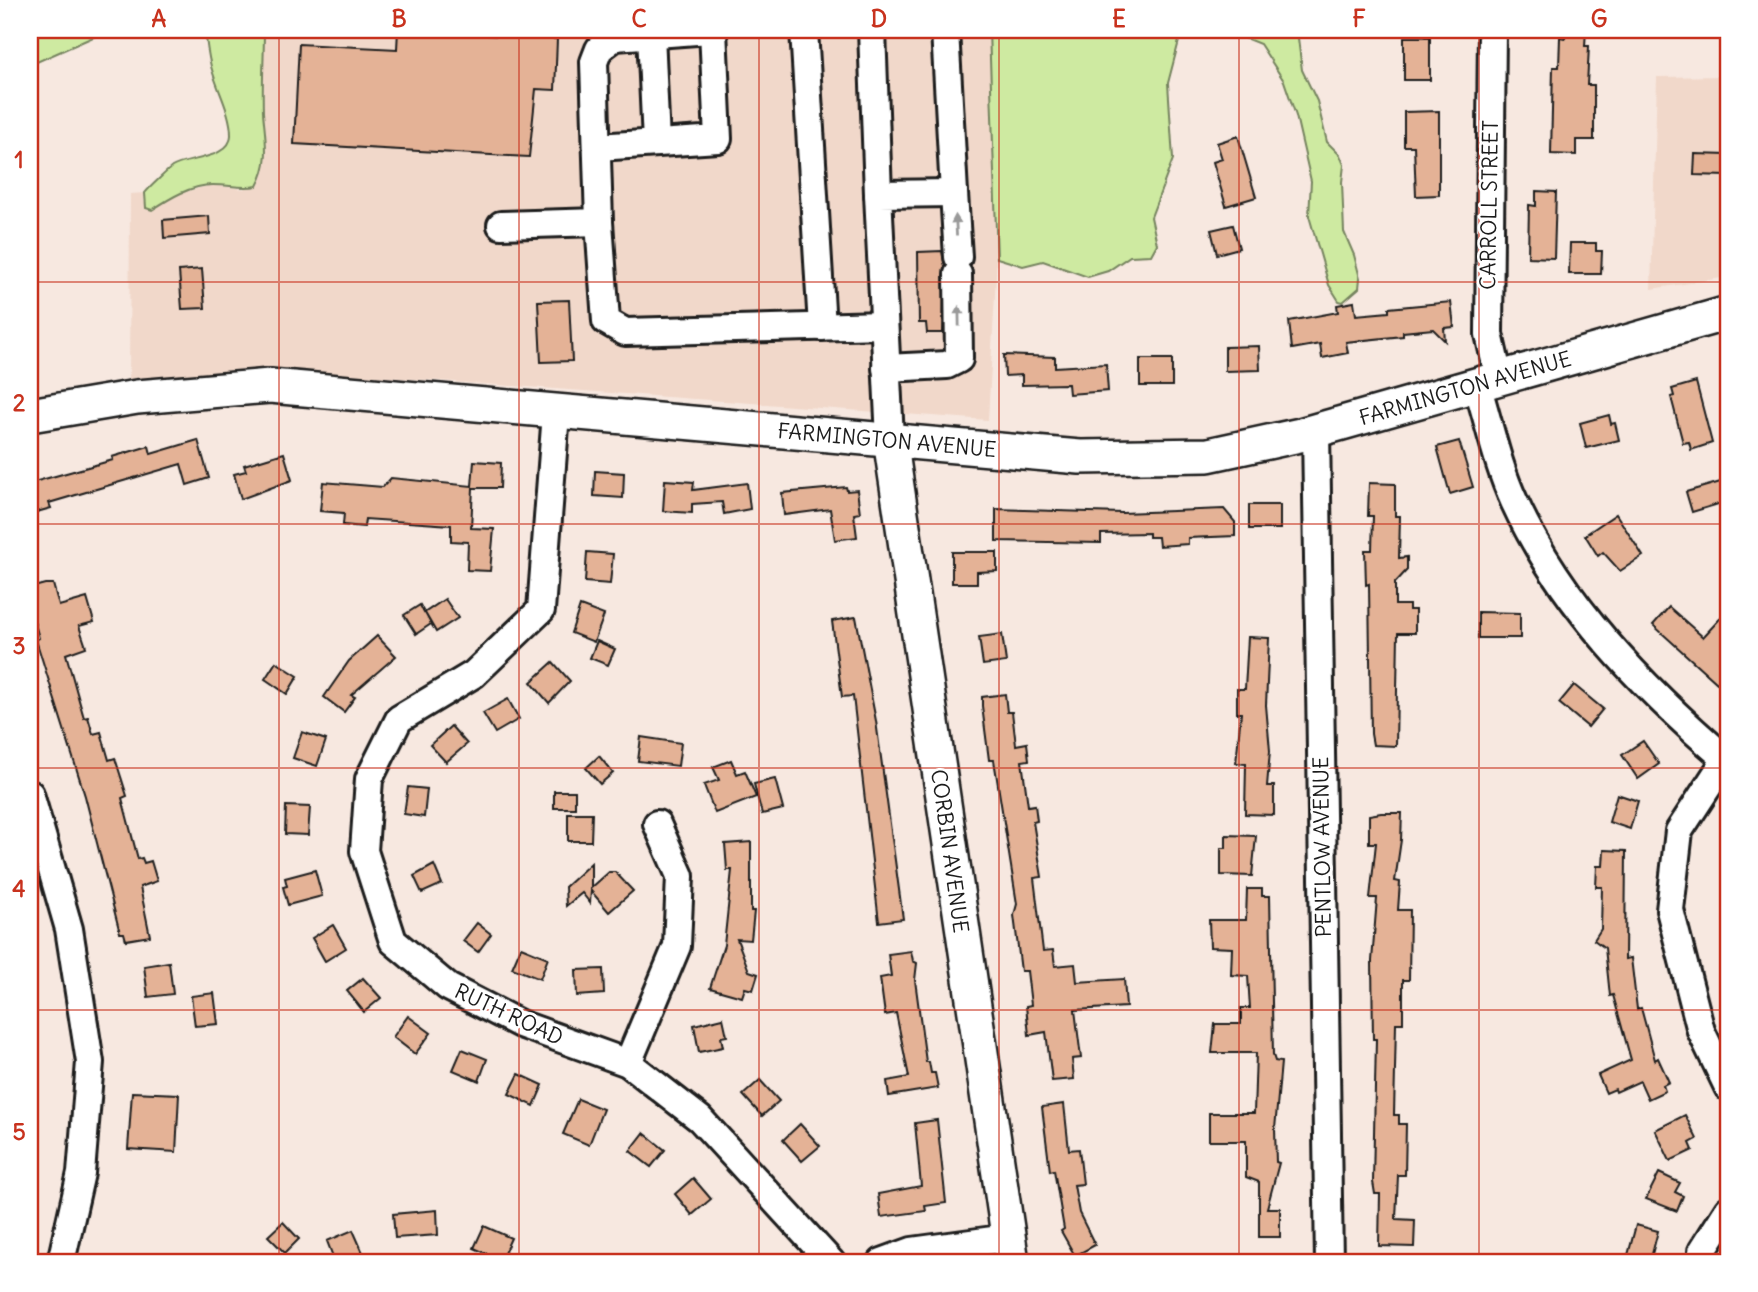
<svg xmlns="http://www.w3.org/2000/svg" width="1758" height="1292" font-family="Delius,sans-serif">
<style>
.built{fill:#f1d8ca}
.green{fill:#ceeaa1;stroke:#75835e;stroke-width:2}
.building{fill:#e4b296;stroke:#1c1c1c;stroke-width:2}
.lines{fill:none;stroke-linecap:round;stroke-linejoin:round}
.minor-casing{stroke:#1c1c1c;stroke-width:32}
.major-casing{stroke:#1c1c1c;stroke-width:38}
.minor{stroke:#fff;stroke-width:26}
.major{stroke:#fff;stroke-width:33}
.oneway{fill:#999}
.grid{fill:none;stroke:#c8321e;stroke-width:2;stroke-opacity:0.55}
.labels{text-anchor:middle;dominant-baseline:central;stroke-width:5;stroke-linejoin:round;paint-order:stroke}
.street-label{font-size:21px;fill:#1c1c1c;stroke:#fff}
.neatline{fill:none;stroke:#c8321e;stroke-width:2.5}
.grid-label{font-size:23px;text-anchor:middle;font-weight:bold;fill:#c8321e}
</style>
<rect width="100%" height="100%" fill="#f7e8e0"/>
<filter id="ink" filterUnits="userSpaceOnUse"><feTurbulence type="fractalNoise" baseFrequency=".0143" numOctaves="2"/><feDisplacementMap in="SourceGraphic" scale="14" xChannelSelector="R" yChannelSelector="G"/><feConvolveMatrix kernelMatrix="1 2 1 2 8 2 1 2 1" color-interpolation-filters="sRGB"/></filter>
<g filter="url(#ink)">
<!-- built -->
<g class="built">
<path d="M264 30H989L997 258 988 420 275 369 129 385 130 194 145 193 144 201 152 210 177 194 211 185 244 189 267 147 263 112Z"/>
<path d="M1728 76V277L1651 289 1657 77Z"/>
</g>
<!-- green -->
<g class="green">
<path d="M30 30H109L30 65Z"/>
<path d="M205 30H264C264 57 262 84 263 112 265 138 271 161 257 186 242 189 229 185 213 185 191 185 170 198 152 210L146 208 145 193C148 189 169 169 172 167 186 158 231 159 231 135 231 114 219 93 213 73 208 59 207 45 205 30Z"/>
<path d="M989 30H1198L1180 37 1168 83 1173 159 1151 217 1157 244 1151 255 1130 256 1108 271 1088 277 1043 261 1023 266 997 258Z"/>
<path d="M1199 30H1297L1302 70 1317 101 1327 142 1340 155 1344 165 1342 182 1344 232 1354 255 1360 278 1359 288 1343 302 1339 301 1329 285 1309 216 1311 181 1296 116 1284 81 1260 44 1240 36Z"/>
</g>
<!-- building -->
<g class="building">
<path d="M398 30 557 39 555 90 536 89 529 157 294 144 299 44 397 49Z"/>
<path d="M1566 30H1586L1585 46H1589L1587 85H1594V140H1576V155L1551 154 1553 67H1559L1560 37 1565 38Z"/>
<rect x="1404" y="37" width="26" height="43"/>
<path d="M1439 111V195L1416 196 1414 146H1404V112Z"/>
<path d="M1238 136 1256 197 1226 206 1213 162 1222 159 1217 143Z"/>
<path d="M1695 154 1728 155V176L1694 175Z"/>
<path d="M1536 191 1556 192 1554 258 1528 257 1529 205 1536 206Z"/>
<path d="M209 216 210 234 164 238 163 220Z"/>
<path d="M1233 225 1239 248 1217 254 1211 230Z"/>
<path d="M1570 243H1596V251H1602L1601 274H1569Z"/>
<path d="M942 251 945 266 943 333H927L926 323H919L918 252Z"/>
<path d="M202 269 205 308 182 309 179 271Z"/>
<path d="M569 300 572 361 541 362 538 301Z"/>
<path d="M1354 302 1356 315 1389 312V308L1451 302 1454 327 1444 328 1445 341 1433 329 1403 332V336L1346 342 1348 353 1322 358 1320 344 1292 349 1289 321 1338 312 1337 305Z"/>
<path d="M1259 346 1260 370 1225 371V347Z"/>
<path d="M1004 355 1055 357V367L1106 364 1108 391 1069 394 1068 384 1022 385V375L1005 376Z"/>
<rect x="1140" y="359" width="32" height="27"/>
<path d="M1696 382 1712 443 1691 450 1689 442 1683 443 1671 397 1674 396 1672 389Z"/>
<path d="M1609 415 1611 424 1615 423 1619 440 1586 448 1580 423Z"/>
<path d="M198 440 209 478 187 485 181 464 49 503 51 508 30 514V483L113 460 112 457 149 446 151 454Z"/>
<path d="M1459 441 1473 487 1450 494 1437 447Z"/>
<path d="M284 453 292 480 241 499 234 474 246 471 244 465Z"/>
<path d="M474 461 501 463 500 488H473L471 528 494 529 490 571 467 570 468 542 451 541V525L365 519 364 527 343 525 344 513 320 511 323 482 383 487 391 478 472 486Z"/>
<path d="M595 471 624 473 623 498 594 496Z"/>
<path d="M665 480 694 482 693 490 747 483 750 509 724 514 722 502 692 504V513L663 511Z"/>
<path d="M1724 481 1728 501 1692 512 1686 492Z"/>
<path d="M1369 483 1395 484V516H1400L1399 558 1407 557V570L1395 583V605H1409V610H1415V633H1398L1396 746 1373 745 1371 734 1369 584 1366 585 1365 550H1372L1373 516H1368Z"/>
<path d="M846 487 847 491 857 490 860 513 854 514 857 537 835 540 830 509 784 515 782 493Z"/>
<rect x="1249" y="505" width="31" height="24"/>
<path d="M996 509 1122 513 1224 509 1235 522V536L1188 538V544L1159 546 1158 537H1149V533L1101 534V543L996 541Z"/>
<path d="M1616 514 1643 556 1620 571 1603 552 1598 556 1585 535Z"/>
<path d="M587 552 613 554 610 584 585 582Z"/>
<path d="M952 552H997V571L977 572V583H952Z"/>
<path d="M45 584H53L59 606 87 598 94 622 79 626 86 647 66 654 84 718 88 717 93 734 101 732 109 760 115 758 127 796 122 798 138 859 142 858 144 863 151 861 157 881 140 887 150 936 126 940 124 933H120L85 796 36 640 39 638 30 606V588Z"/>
<path d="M445 599 458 618 436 632 425 613 431 624 416 634 404 615 420 605 424 613Z"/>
<path d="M580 606 604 615 594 642 571 633Z"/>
<path d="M1669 607 1703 637 1728 610V671L1717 683 1653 625Z"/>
<path d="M1478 612 1520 613V638H1478Z"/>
<path d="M856 617 876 721 903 919 879 922 853 696 842 697 832 621Z"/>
<path d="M1002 634 1006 662 983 665 979 637Z"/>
<path d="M377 636 396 656 351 695 355 697 344 712 324 697 349 661Z"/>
<path d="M1248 637 1269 638 1266 705 1270 751 1267 786H1274V815L1245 814 1246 764 1236 763 1241 713H1237V689H1245Z"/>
<path d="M597 641 615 649 608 665 590 658Z"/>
<path d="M276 662 298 676 287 694 265 679Z"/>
<path d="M553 662 570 681 549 703 531 682Z"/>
<path d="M1574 685 1603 709 1588 727 1559 703Z"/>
<path d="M1005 694 1007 712H1012L1016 745 1027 743 1029 760 1022 761 1028 806 1035 805 1037 821 1033 822 1042 877 1034 878 1043 951 1053 950 1055 966 1075 964 1077 982 1124 979 1126 1007 1075 1010 1081 1058 1072 1059 1074 1079 1052 1081 1046 1032 1029 1035 1026 1006 1031 1005 1027 971H1021L1014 915 1017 904 994 760H989L982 706V697Z"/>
<path d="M508 699 519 719 495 733 483 713Z"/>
<path d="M451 726 467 744 446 762 430 745Z"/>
<path d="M302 732 326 740 317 766 293 758Z"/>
<path d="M641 737 681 743 678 766 638 761Z"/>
<path d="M1643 741 1659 764 1638 779 1622 755Z"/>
<path d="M599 756 613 773 600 784 586 768Z"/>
<path d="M731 760 737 774 745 771 756 797 715 813 704 785 719 780 713 767Z"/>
<path d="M775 779 783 809 762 814 754 784Z"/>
<path d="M408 787 427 789 424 817 404 814Z"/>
<rect x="554" y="791" width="21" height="17"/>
<path d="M1617 794 1638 801 1630 829 1609 822Z"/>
<path d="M286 806 310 807 308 835 285 834Z"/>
<path d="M568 813H592L591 841H568Z"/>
<path d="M1381 813H1402L1401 840 1395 881 1400 882 1398 910H1410L1409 980H1403V1023H1396L1394 1115H1399V1124H1406L1405 1175H1398L1396 1219 1415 1220 1414 1247 1379 1246 1380 1194H1375L1373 1182 1376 1039H1373L1372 961 1377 898H1370L1376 843H1369V815Z"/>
<path d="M1226 835 1256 836 1252 876 1221 875V848H1226Z"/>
<path d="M751 842V911H754L751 940 737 939 749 971 758 974 753 990 745 988 742 997 710 988 724 945 732 870H727L725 844Z"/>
<path d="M1604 850 1626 851 1625 959 1631 958 1637 1009 1641 1008 1655 1060 1658 1058 1669 1082 1663 1085 1665 1091 1648 1099 1640 1081 1616 1092 1615 1089 1606 1093 1598 1075 1631 1060 1613 995 1610 996 1605 948 1594 940 1601 929 1602 887H1596L1597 866H1603Z"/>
<path d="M591 863V888L609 872H615L633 891 609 912 591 891 590 903 582 893 566 906 565 887Z"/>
<path d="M434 865 442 884 422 893 414 876Z"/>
<path d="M315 870 322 896 288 905 283 887 287 886 285 878Z"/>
<path d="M1247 889H1262V896H1270L1273 1055 1275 1061 1281 1062 1275 1129 1276 1162 1279 1163 1267 1208H1280V1237H1259V1182L1246 1177V1141H1209V1113H1254L1256 1053H1212L1215 1024H1241V1008H1250L1248 976 1231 975 1232 948 1210 947 1209 920H1246Z"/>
<path d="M477 923 491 934 478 952 463 941Z"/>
<path d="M333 925 346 948 325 961 312 938Z"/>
<path d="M521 947 548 958 540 979 512 968Z"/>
<path d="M911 951 913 961 917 963 915 980 926 1062H929L931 1073H935L938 1088 889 1096 887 1081 909 1077 896 1013 885 1015 880 978 891 976 888 954Z"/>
<path d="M169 962 173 994 148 997 144 966Z"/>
<path d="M603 969 604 994 577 996 576 970Z"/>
<path d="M363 978 381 998 364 1012 347 991Z"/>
<path d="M214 993 218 1024 195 1026 191 996Z"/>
<path d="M408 1016 431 1033 415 1054 393 1037Z"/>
<path d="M723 1018 727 1036 721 1037 723 1047 699 1052 694 1025Z"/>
<path d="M462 1049 487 1059 479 1081 453 1070Z"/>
<path d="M519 1074 543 1085 534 1106 509 1094Z"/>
<path d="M760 1080 779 1101 762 1116 743 1095Z"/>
<path d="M132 1092 179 1094 176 1152 128 1149Z"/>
<path d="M578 1099 603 1109 589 1145 563 1134Z"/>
<path d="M1064 1104 1069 1150 1079 1149 1083 1184 1074 1185 1079 1213 1095 1245 1075 1256 1061 1231 1064 1229 1054 1170 1050 1171 1042 1107Z"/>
<path d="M1685 1115 1697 1139 1690 1143 1693 1150 1670 1161 1655 1130Z"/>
<path d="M937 1120 946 1203 925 1206 926 1211 881 1217 878 1194 921 1186 915 1123Z"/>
<path d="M800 1124 820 1146 802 1161 783 1140Z"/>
<path d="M644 1133 665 1150 651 1167 630 1151Z"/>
<path d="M1659 1173 1680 1183 1675 1192 1683 1196 1677 1211 1646 1199Z"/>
<path d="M693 1178 711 1199 692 1215 675 1194Z"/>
<path d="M437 1210 438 1235 395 1238 393 1214Z"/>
<path d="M283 1222 299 1239 285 1253 268 1236Z"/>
<path d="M1636 1225 1658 1231 1651 1258 1647 1257 1646 1262 1627 1259Z"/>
<path d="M484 1226 511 1238 501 1260 474 1248Z"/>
<path d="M353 1230 364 1255 335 1262 327 1241Z"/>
</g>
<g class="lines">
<defs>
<g id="minor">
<path d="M804 30 822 327"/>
<path d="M872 30 878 194"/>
<path d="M1492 30 1489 334 1499 378"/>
<path d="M651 34 656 143"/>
<path d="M598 147 718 139 713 30"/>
<path d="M954 193 958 257"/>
<path d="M599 222 606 321 625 332 883 325"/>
<path d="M501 225 599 222 594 62 599 49 615 37 710 30"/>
<path d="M886 368 947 365 959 359 958 274"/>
<path d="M1477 385C1489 423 1497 464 1514 501 1561 604 1643 688 1728 761"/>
<path d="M556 413 541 610 474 674 399 719 369 779 364 851 393 941 448 987 520 1024 628 1063 700 1119 831 1262"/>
<path d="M1316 431 1329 1262"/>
<path d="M890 439 878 194 954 193 945 30"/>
<path d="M1726 759 1679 831 1670 910 1701 1031 1728 1087"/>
<path d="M30 794 69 929 90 1062 81 1173 61 1262"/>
<path d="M628 1063 677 946 680 876 657 824"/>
<path d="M882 1262 912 1251 1008 1238"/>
<path d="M1702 1262V1251L1728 1210"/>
</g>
<g id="major">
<path d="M30 415 137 397 270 386 1080 457 1208 455 1300 435 1728 313"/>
<path d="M890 439 1012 1262"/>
</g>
</defs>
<!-- minor casing -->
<use href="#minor" class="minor-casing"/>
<!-- major casing -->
<use href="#major" class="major-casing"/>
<!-- minor -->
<use href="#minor" class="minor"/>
<!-- major -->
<use href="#major" class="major"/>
</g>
<!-- one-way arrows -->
<defs><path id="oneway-solid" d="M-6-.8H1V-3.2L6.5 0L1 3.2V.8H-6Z" transform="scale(1.75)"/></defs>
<g class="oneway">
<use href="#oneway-solid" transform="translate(956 225) rotate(-93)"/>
<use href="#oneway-solid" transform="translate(959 316) rotate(-91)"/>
</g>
</g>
<!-- grid -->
<path class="grid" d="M279 30V1262M519 30V1262M759 30V1262M999 30V1262M1239 30V1262M1479 30V1262M30 282H1728M30 524H1728M30 768H1728M30 1010H1728"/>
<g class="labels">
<!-- street labels -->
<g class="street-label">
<text transform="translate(1489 205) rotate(-89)">CARROLL STREET</text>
<text transform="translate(1465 388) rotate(-16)">FARMINGTON AVENUE</text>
<text transform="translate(887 440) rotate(5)">FARMINGTON AVENUE</text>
<text transform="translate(1322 847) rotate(-91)">PENTLOW AVENUE</text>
<text transform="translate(950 851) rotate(82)">CORBIN AVENUE</text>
<text transform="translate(509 1014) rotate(25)">RUTH ROAD</text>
</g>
</g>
<!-- margin -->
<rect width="1758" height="1292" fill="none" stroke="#fff" stroke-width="77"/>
<rect x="38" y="38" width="1682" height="1216" class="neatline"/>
<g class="grid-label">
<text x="159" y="27">A</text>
<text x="399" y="27">B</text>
<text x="639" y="27">C</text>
<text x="879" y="27">D</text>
<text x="1119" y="27">E</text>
<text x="1359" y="27">F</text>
<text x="1599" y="27">G</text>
<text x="19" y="168">1</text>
<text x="19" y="411">2</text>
<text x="19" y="654">3</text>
<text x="19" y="897">4</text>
<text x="19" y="1140">5</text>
</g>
</svg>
